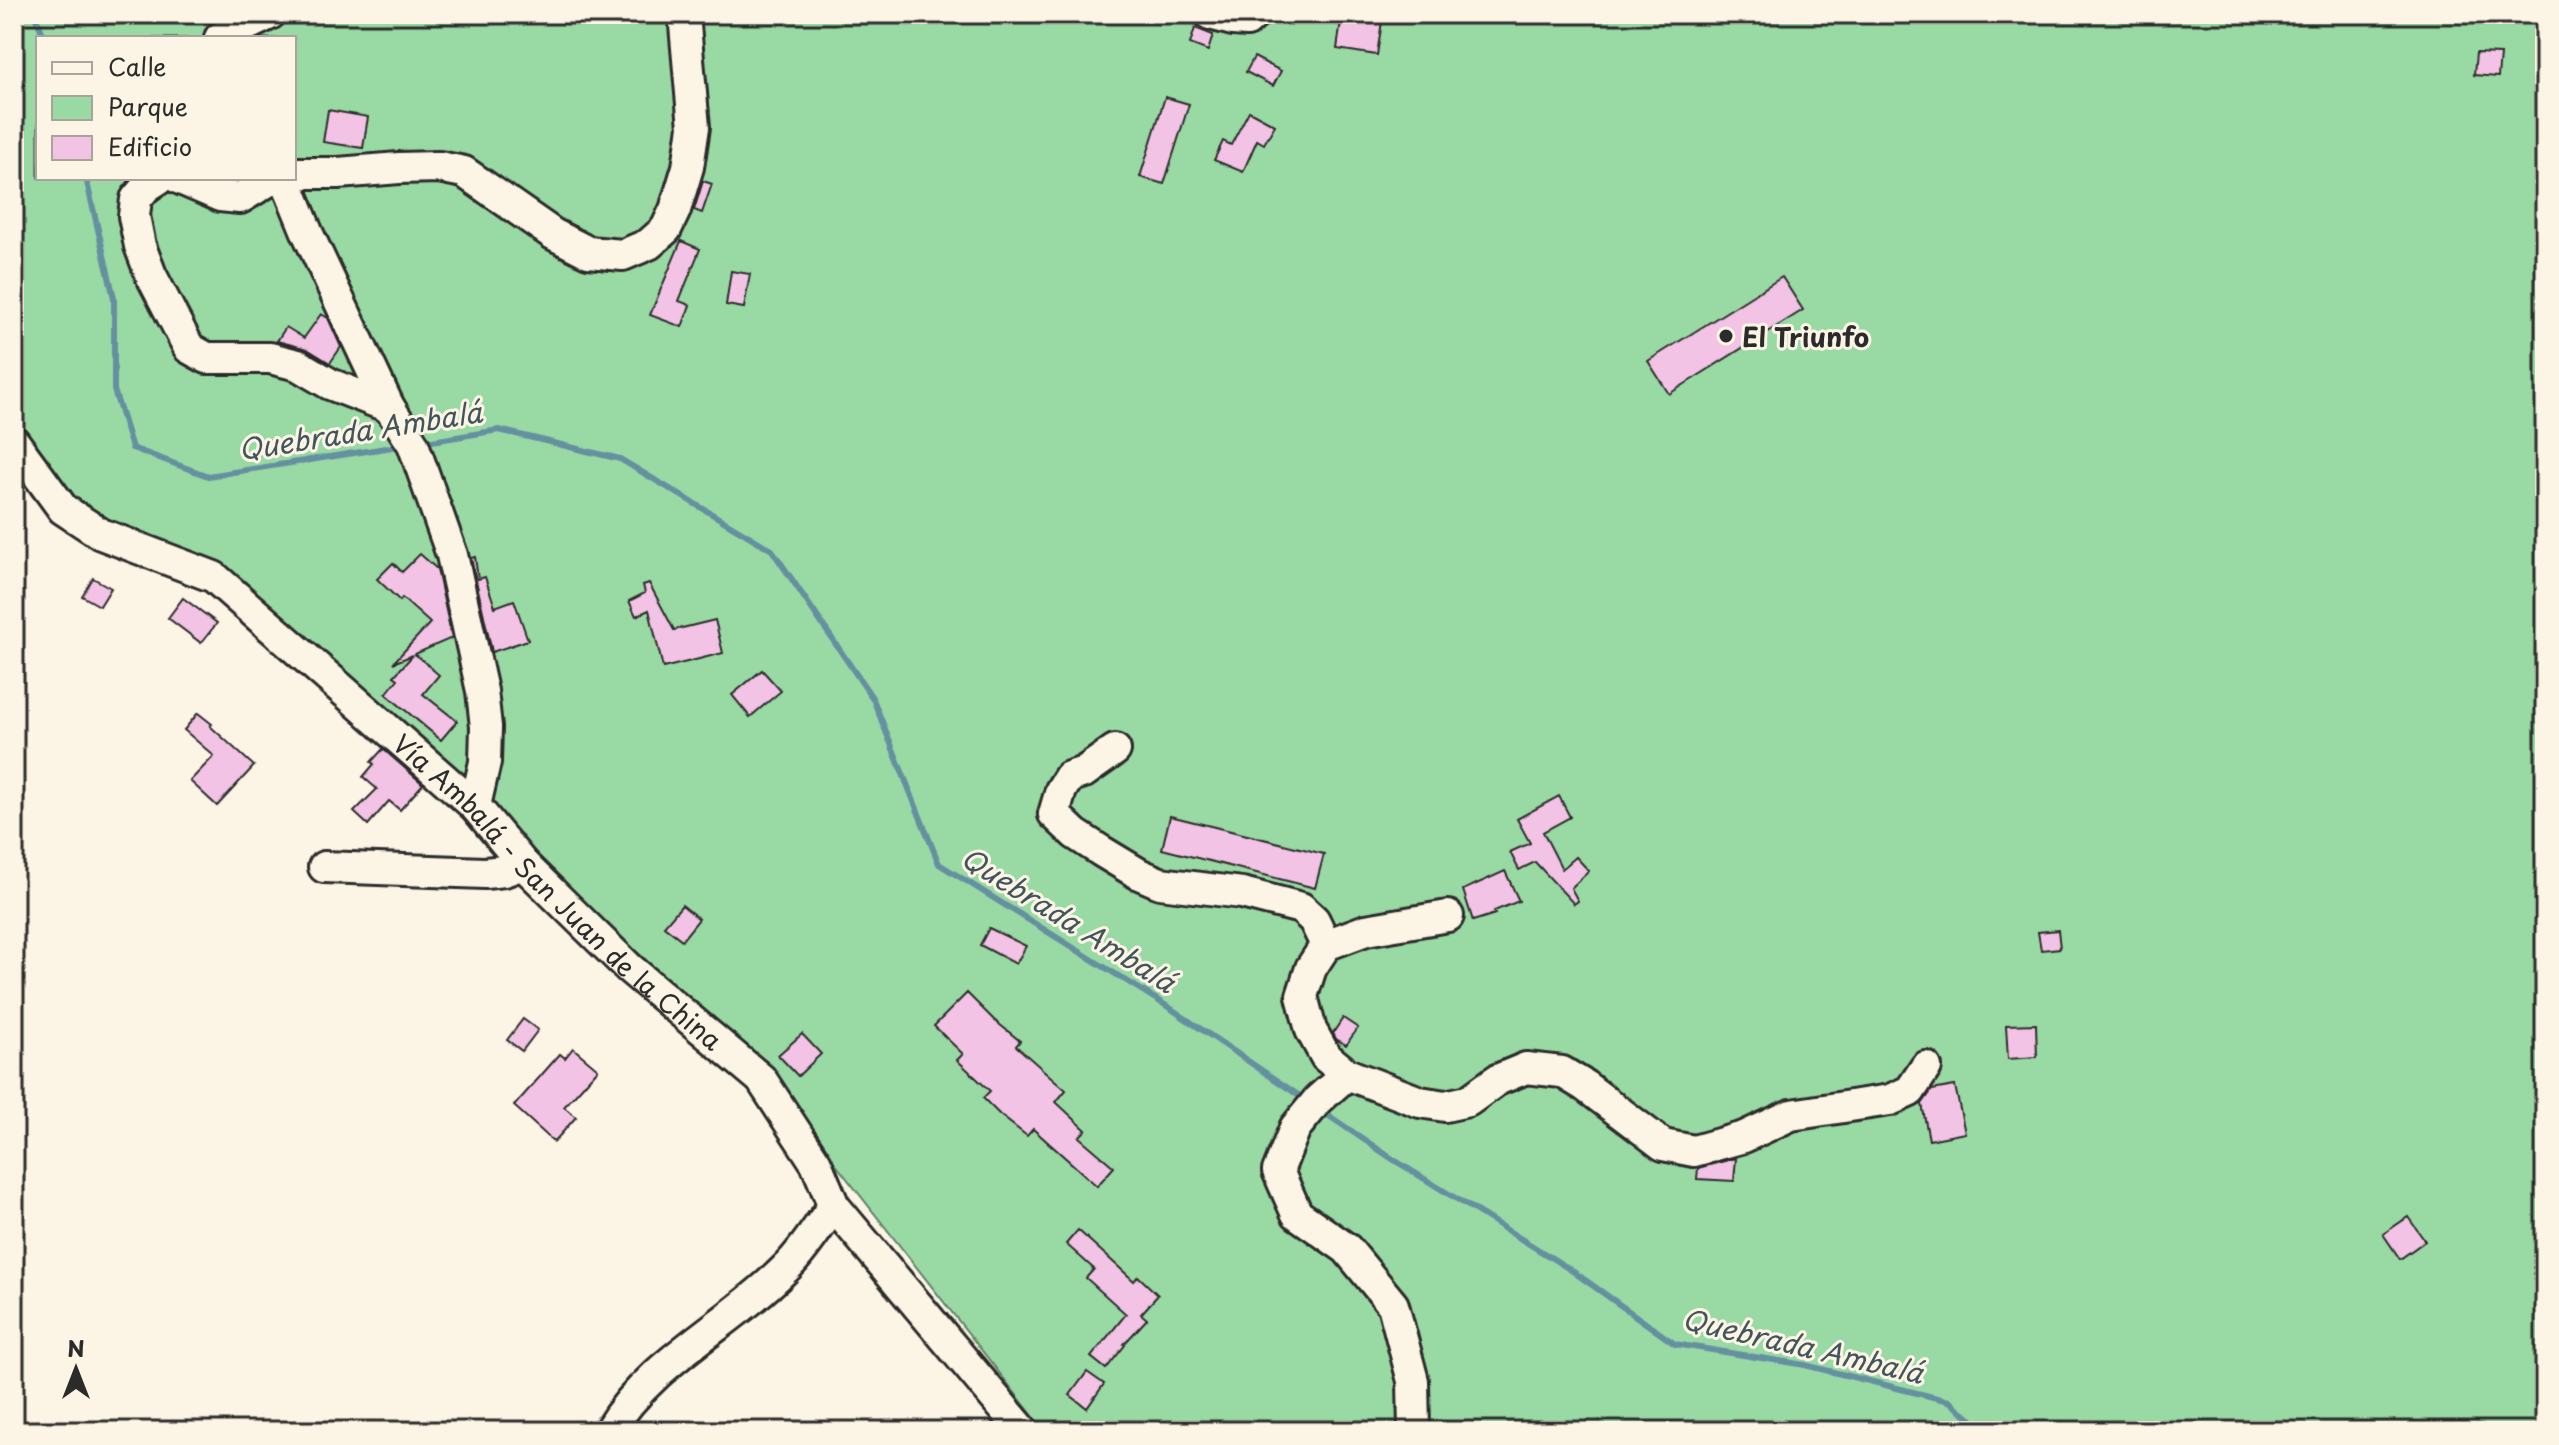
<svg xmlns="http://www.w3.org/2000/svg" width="2559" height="1445" font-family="'Playpen Sans',sans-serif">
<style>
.green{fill:#99daa4;stroke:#628268;stroke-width:2;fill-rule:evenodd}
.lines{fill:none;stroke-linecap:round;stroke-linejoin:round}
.stream{stroke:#6590a0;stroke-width:6}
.building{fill:#f3c3e5;stroke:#2b2b2b;stroke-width:2}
.minor-casing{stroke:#2b2b2b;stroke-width:36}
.minor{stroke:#fcf5e5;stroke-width:30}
.poi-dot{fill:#2b2b2b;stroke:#fcf5e5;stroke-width:3}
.labels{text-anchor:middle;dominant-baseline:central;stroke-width:6;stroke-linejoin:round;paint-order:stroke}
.poi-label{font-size:26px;font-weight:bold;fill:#2b2b2b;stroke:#fcf5e5;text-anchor:start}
.street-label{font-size:26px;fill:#2b2b2b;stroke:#fcf5e5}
.water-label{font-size:28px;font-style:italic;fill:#43555c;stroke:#fcf5e5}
</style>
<rect width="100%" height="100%" fill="#fcf5e5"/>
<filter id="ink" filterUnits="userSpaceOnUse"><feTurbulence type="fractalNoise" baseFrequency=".0125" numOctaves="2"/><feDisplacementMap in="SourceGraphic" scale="16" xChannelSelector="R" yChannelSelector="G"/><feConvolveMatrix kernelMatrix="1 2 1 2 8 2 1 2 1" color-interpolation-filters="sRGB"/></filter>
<g filter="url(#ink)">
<!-- green -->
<path class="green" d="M14 14H2545V1431H1045L765 1074 538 857 216 570 65 507 14 443ZM38 38H294V178H38Z"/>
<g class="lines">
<!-- stream -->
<g class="stream">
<path d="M34 14 45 38"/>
<path d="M86 178 114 298V390L132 448 208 476 405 445"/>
<path d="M420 443 499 430 620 459 772 550 873 699 939 864 1170 1008 1307 1101"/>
<path d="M1319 1109 1391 1158 1571 1270 1675 1344 1805 1365 1949 1401 1986 1431"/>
</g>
</g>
<!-- building -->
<g class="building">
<path d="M1342 14H1383L1377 55 1337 49Z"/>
<path d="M1195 28 1213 35 1208 51 1190 44Z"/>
<path d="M2476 53 2500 54 2498 77 2474 75Z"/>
<path d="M1254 57 1281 71 1273 86 1246 72Z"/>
<path d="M1165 97 1189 104 1164 184 1140 177Z"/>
<path d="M328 110 368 117 363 148 323 142Z"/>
<path d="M1249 111 1275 125 1264 144 1257 140 1243 172 1214 160 1223 141 1231 145Z"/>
<path d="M703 181 712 184 702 213 694 210Z"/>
<path d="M681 241 700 249 679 301 690 305 682 327 650 315Z"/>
<path d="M731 271 750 274 744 308 726 305Z"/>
<path d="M1782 277 1803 310 1669 394 1648 361Z"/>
<path d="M321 314 328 318 341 347 330 363 307 349 277 341 286 327 304 338Z"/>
<path d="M420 554 437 569 452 638 415 654 439 675 423 694 457 721 441 740 386 694 398 679 394 676 413 655 393 663 430 623 402 598 400 601 377 579 393 563 402 572Z"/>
<path d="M475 557 478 579 485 577 495 607 514 600 528 640 492 652 471 558Z"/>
<path d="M93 578 111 588 100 606 82 596Z"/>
<path d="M649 583 674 630 715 620 723 653 663 668 649 610 636 616 629 601 645 593 643 585Z"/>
<path d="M183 598 217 623 201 643 168 618Z"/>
<path d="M762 670 781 691 750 717 732 695Z"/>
<path d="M198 713 212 724 210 726 254 766 217 806 190 781 214 756 184 730Z"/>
<path d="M383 749 423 784 400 810 389 801 368 825 354 812 377 789 363 777 374 764 371 762Z"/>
<path d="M1559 796 1570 817 1543 832 1562 869 1576 857 1589 871 1571 888 1578 901 1574 904 1535 862 1519 870 1510 852 1530 843 1517 819Z"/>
<path d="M1170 816 1324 854 1315 888 1162 849Z"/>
<path d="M1505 871 1519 901 1494 911 1495 914 1473 921 1463 890Z"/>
<path d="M682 905 699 919 682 940 664 926Z"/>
<path d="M989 928 1026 946 1016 964 980 945Z"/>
<path d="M2058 930 2060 948 2041 950 2038 932Z"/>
<path d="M967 993 994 1020 1020 1041 1016 1046 1066 1090 1056 1102 1086 1130 1079 1137 1114 1167 1097 1186 1033 1129 1027 1136 1000 1115 983 1098 990 1091 957 1060 963 1054 934 1026Z"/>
<path d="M1343 1018 1358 1028 1346 1045 1336 1039 1333 1033Z"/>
<path d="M523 1019 538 1030 522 1051 507 1040Z"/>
<path d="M2036 1024 2037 1057 2008 1059 2006 1025Z"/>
<path d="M802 1034 821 1054 798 1076 778 1055Z"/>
<path d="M573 1048 598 1069 564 1107 576 1117 554 1142 514 1106 560 1054 565 1058Z"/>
<path d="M1955 1086 1965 1133 1929 1140 1922 1104 1932 1090Z"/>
<path d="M1736 1158 1734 1181 1697 1179 1698 1168Z"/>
<path d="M2408 1217 2425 1241 2400 1259 2383 1234Z"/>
<path d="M1078 1230 1134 1281 1138 1276 1158 1295 1141 1314 1147 1319 1124 1344 1125 1345 1106 1369 1091 1357 1126 1314 1086 1278 1094 1269 1066 1244Z"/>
<path d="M1087 1372 1104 1384 1087 1408 1070 1395Z"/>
</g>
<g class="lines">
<defs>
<g id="minor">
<path d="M1210 14 1233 20 1247 21 1255 14"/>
<path d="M220 38 270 14"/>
<path d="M294 173H338L399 168 439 167 464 172 553 234 588 252 623 255 649 244 666 229 675 210 688 167 694 127 684 14"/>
<path d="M160 178 146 187 136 199 134 216 140 246 151 275 189 348 207 358H270L298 365 330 384 389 407"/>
<path d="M178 178 220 196 240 198 273 178"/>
<path d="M285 178 307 232 389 407 413 444 452 555 482 691 486 727 485 762 475 806"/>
<path id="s1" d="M14 442 63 509 101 534 214 577 475 806 523 864 629 968 761 1079 816 1163 834 1206 1023 1431"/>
<path d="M1115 750 1084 772 1069 777 1061 790 1054 814 1075 834 1101 851 1139 874 1160 883 1242 893 1301 908 1314 920 1326 945"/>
<path d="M324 867 485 873 504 871 523 864"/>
<path d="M1448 916 1366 930 1326 945 1311 968 1302 996 1311 1030 1326 1057 1347 1074 1420 1102 1445 1106 1468 1101 1497 1080 1526 1068 1562 1072 1585 1086 1663 1145 1694 1151 1744 1137 1791 1115 1890 1100 1910 1091 1926 1067"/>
<path d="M1347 1074 1318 1100 1295 1128 1278 1171 1297 1214 1347 1249 1393 1305 1413 1381 1414 1431"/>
<path d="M609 1431C651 1361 728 1326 785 1269 804 1251 818 1226 834 1206"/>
</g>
</defs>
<!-- minor casing -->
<use href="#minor" class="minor-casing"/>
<!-- minor -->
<use href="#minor" class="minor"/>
</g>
</g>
<!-- markers -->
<circle class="poi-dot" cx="1726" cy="336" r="8"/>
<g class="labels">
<!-- poi labels -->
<g class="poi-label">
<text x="1742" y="336">El Triunfo</text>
</g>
<!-- street labels -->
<g class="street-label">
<text stroke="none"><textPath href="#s1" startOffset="716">Vía Ambalá - San Juan de la China</textPath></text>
</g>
<!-- water labels -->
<g class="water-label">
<text transform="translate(360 430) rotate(-9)">Quebrada Ambalá</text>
<text transform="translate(1069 919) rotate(32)">Quebrada Ambalá</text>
<text transform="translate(1803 1345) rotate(13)">Quebrada Ambalá</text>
</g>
</g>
<!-- margin -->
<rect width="2559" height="1445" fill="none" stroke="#fcf5e5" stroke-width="48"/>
<rect x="24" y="24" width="2511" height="1397" fill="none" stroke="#2b2b2b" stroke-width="3" filter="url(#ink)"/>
<!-- legend -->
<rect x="36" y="36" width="260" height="144" fill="#fcf5e5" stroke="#a8a49b" stroke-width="2"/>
<rect x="52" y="62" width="40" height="12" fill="#fcf5e5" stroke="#a8a49b" stroke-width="2"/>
<text x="108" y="76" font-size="24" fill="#2b2b2b">Calle</text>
<rect x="52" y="96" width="40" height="24" fill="#99daa4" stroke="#a8a49b" stroke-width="2"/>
<text x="108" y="116" font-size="24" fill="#2b2b2b">Parque</text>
<rect x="52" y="136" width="40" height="24" fill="#f3c3e5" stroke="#a8a49b" stroke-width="2"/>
<text x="108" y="156" font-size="24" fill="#2b2b2b">Edificio</text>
<!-- north arrow -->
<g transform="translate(76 1369)" stroke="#fcf5e5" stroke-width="6" paint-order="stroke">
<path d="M0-6L14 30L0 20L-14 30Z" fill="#2b2b2b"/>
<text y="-12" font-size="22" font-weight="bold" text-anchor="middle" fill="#2b2b2b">N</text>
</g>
</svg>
